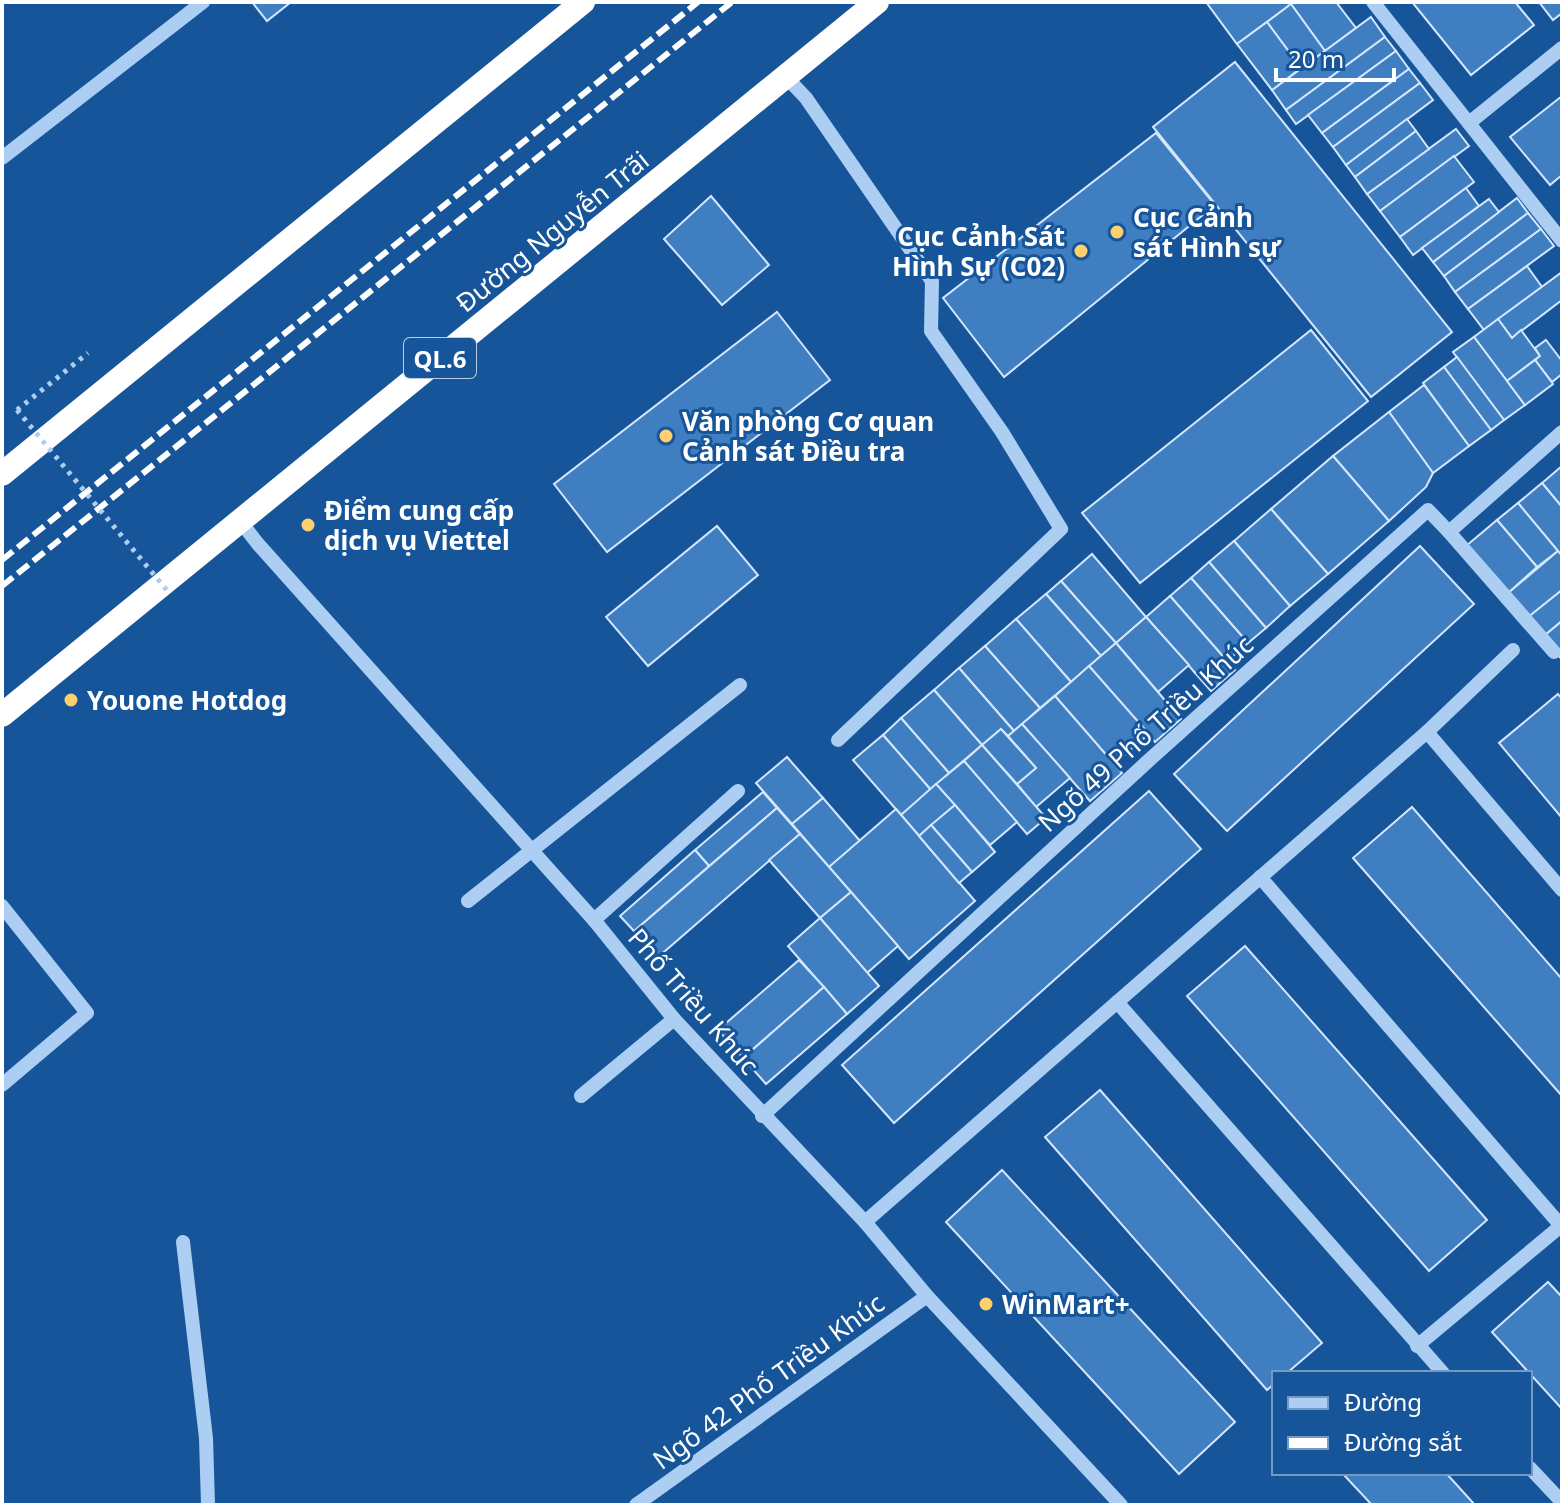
<svg xmlns="http://www.w3.org/2000/svg" width="1564" height="1507" font-family="'Noto Sans',sans-serif">
<style>
.building{fill:#3f7ec1;stroke:#d4e7fc;stroke-width:2}
.lines{fill:none;stroke-linecap:round;stroke-linejoin:round}
.path{stroke:#accef2;stroke-width:5;stroke-dasharray:4 6;stroke-linecap:butt}
.minor{stroke:#accef2;stroke-width:14}
.highway{stroke:#fff;stroke-width:24}
.rail{stroke:#fff;stroke-width:6;stroke-dasharray:14 6;stroke-linecap:butt}
.path-bridge{stroke:#accef2;stroke-width:5;stroke-dasharray:4 6;stroke-linecap:butt}
.poi-dot{fill:#ffd06d;stroke:#17559a;stroke-width:3}
.labels{text-anchor:middle;dominant-baseline:central;stroke-width:6;stroke-linejoin:round;paint-order:stroke}
.shield{fill:#17559a;stroke:#b9cce1;stroke-width:2}
.shield-label{font-size:24px;font-weight:bold;fill:#fff}
.poi-label{font-size:26px;font-weight:bold;fill:#fff;stroke:#17559a;text-anchor:start}
.street-label{font-size:26px;fill:#fff;stroke:#17559a}
</style>
<rect width="100%" height="100%" fill="#17559a"/>
<!-- building -->
<g class="building">
<path d="M252 2H291L267 21Z"/>
<path d="M1206 2H1294L1237 44Z"/>
<path d="M1294 2H1336L1356 28 1325 51 1291 4Z"/>
<path d="M1412 2H1515L1534 25 1471 75Z"/>
<path d="M1539 2H1562V13L1553 20Z"/>
<path d="M1291 4 1325 51 1301 68 1267 22Z"/>
<path d="M1371 17 1385 37 1286 110 1272 90Z"/>
<path d="M1267 22 1301 68 1272 90 1237 44Z"/>
<path d="M1385 37 1396 51 1296 124 1286 110Z"/>
<path d="M1396 51 1409 69 1322 133 1308 115Z"/>
<path d="M1235 62 1452 332 1371 397 1153 127Z"/>
<path d="M1409 69 1420 83 1333 147 1322 133Z"/>
<path d="M1420 83 1433 100 1346 165 1333 147Z"/>
<path d="M1562 96V175L1550 185 1510 137Z"/>
<path d="M1407 119 1416 131 1355 177 1346 165Z"/>
<path d="M1456 129 1469 146 1380 211 1367 194Z"/>
<path d="M1416 131 1429 149 1367 194 1355 177Z"/>
<path d="M1156 133 1215 205 1004 377 943 298Z"/>
<path d="M1454 156 1474 182 1400 237 1380 211Z"/>
<path d="M1466 188 1479 206 1413 255 1400 237Z"/>
<path d="M711 196 769 265 722 305 664 239Z"/>
<path d="M1517 198 1528 213 1444 276 1433 262Z"/>
<path d="M1489 199 1499 212 1433 262 1422 248Z"/>
<path d="M1528 213 1541 229 1455 292 1444 276Z"/>
<path d="M1541 229 1554 246 1468 309 1455 292Z"/>
<path d="M1527 266 1542 287 1484 330 1468 309Z"/>
<path d="M1562 272V300L1512 338 1498 319Z"/>
<path d="M777 312 830 380 607 552 554 484Z"/>
<path d="M1498 319 1512 338 1521 330 1540 356 1507 381 1474 337Z"/>
<path d="M1311 330 1368 401 1140 583 1082 513Z"/>
<path d="M1474 337 1525 405 1504 420 1453 352Z"/>
<path d="M1546 340 1562 361V374L1552 382 1535 360 1540 356 1535 348Z"/>
<path d="M1457 357 1504 420 1491 430 1444 367Z"/>
<path d="M1535 360 1553 384 1525 405 1507 381Z"/>
<path d="M1444 367 1491 430 1469 446 1423 383Z"/>
<path d="M1424 385 1469 446 1433 473 1389 412Z"/>
<path d="M1389 412 1433 473 1426 487 1389 521 1333 456Z"/>
<path d="M1333 456 1389 521 1328 574 1271 509Z"/>
<path d="M1562 466V507L1542 483Z"/>
<path d="M1542 483 1562 507V556L1518 503Z"/>
<path d="M1518 503 1558 551 1537 567 1497 520Z"/>
<path d="M1271 509 1328 574 1290 606 1234 541Z"/>
<path d="M1497 520 1537 567 1507 594 1466 546Z"/>
<path d="M717 526 758 575 648 666 606 617Z"/>
<path d="M1234 541 1290 606 1266 628 1209 562Z"/>
<path d="M1420 546 1474 604 1227 831 1174 774Z"/>
<path d="M1558 551 1562 556V590L1527 618 1507 594Z"/>
<path d="M1092 554 1146 617 1116 643 1061 581Z"/>
<path d="M1209 562 1266 628 1248 643 1191 578Z"/>
<path d="M1191 578 1248 643 1227 661 1170 596Z"/>
<path d="M1061 581 1116 643 1101 656 1046 594Z"/>
<path d="M1562 590V621L1544 636 1527 618Z"/>
<path d="M1046 594 1101 656 1071 682 1016 619Z"/>
<path d="M1170 596 1235 670 1211 691 1146 617Z"/>
<path d="M1146 617 1189 665 1158 692 1116 643Z"/>
<path d="M1016 619 1071 682 1040 708 985 646Z"/>
<path d="M1562 621V660L1544 636Z"/>
<path d="M1116 643 1181 719 1155 742 1089 666Z"/>
<path d="M985 646 1040 708 1014 731 959 668Z"/>
<path d="M1089 666 1149 734 1114 764 1055 696Z"/>
<path d="M959 668 1014 731 1008 736 1001 729 982 745 934 690Z"/>
<path d="M934 690 982 745 949 773 901 718Z"/>
<path d="M1558 694 1562 699V818L1499 743Z"/>
<path d="M1055 696 1122 773 1090 801 1022 724Z"/>
<path d="M901 718 949 773 931 790 883 735Z"/>
<path d="M1022 724 1070 778 1036 807 1017 784 1036 768 1008 736Z"/>
<path d="M1001 729 1036 768 1017 784 982 745Z"/>
<path d="M883 735 931 790 901 815 853 760Z"/>
<path d="M982 745 1046 818 1027 834 964 761Z"/>
<path d="M787 757 823 798 792 824 756 783Z"/>
<path d="M964 761 1017 822 990 845 936 784Z"/>
<path d="M936 784 955 805 919 836 901 815Z"/>
<path d="M1149 791 1201 849 894 1123 842 1065Z"/>
<path d="M763 792 777 808 709 866 695 850Z"/>
<path d="M823 798 860 841 829 867 792 824Z"/>
<path d="M955 805 995 852 972 872 931 825Z"/>
<path d="M1412 807 1562 979V1096L1353 858Z"/>
<path d="M777 808 800 834 657 958 634 931Z"/>
<path d="M896 809 975 901 909 959 829 867Z"/>
<path d="M931 825 972 872 959 883 919 836Z"/>
<path d="M800 834 851 892 820 918 769 860Z"/>
<path d="M695 850 709 866 634 931 620 916Z"/>
<path d="M851 892 898 946 867 973 820 918Z"/>
<path d="M820 918 879 986 847 1014 788 946Z"/>
<path d="M1245 946 1487 1220 1429 1271 1187 996Z"/>
<path d="M799 960 824 987 743 1058 718 1030Z"/>
<path d="M824 987 847 1014 766 1084 743 1058Z"/>
<path d="M1100 1090 1322 1343 1287 1373H1274V1384L1267 1390 1045 1137Z"/>
<path d="M1002 1170 1235 1422 1179 1474 946 1222Z"/>
<path d="M1548 1282 1562 1297V1409L1492 1332Z"/>
<path d="M1342 1473H1446L1475 1505H1372Z"/>
</g>
<g class="lines">
<!-- path -->
<path class="path" d="M17 410 88 353"/>
<!-- minor -->
<g class="minor">
<path d="M1373 2 1562 241"/>
<path d="M786 77 806 98 932 281 931 331 1002 432 1061 529 838 740"/>
<path d="M1469 123 1562 48"/>
<path d="M2 158 203 2"/>
<path d="M240 521 258 544 594 920 674 1019 865 1222 927 1296 1121 1505"/>
<path d="M1449 532 1554 652"/>
<path d="M1427 732 1562 890"/>
<path d="M1260 877 1562 1227"/>
<path d="M468 901 740 685"/>
<path d="M2 906 87 1013 2 1085"/>
<path d="M594 920 738 791"/>
<path d="M1117 1002 1443 1373"/>
<path d="M581 1096 674 1019"/>
<path d="M762 1116 1147 762 1428 510 1449 532 1562 432"/>
<path d="M865 1222 1427 732 1513 650"/>
<path d="M183 1242 206 1438 208 1505"/>
<path d="M1417 1346 1562 1225"/>
<path d="M1530 1468 1562 1502"/>
<path d="M636 1505 927 1296"/>
</g>
<!-- highway -->
<g class="highway">
<path d="M2 474 583 2"/>
<path d="M2 715 877 2"/>
</g>
<!-- rail -->
<g class="rail">
<path d="M2 560 698 2"/>
<path d="M2 586 732 2"/>
</g>
<!-- path-bridge -->
<path class="path-bridge" d="M17 410 170 594"/>
</g>
<!-- markers -->
<g class="poi-dot">
<circle cx="1117" cy="232" r="8"/>
<circle cx="1081" cy="251" r="8"/>
<circle cx="666" cy="436" r="8"/>
<circle cx="308" cy="525" r="8"/>
<circle cx="71" cy="700" r="8"/>
<circle cx="986" cy="1304" r="8"/>
</g>
<g class="labels">
<!-- shield labels -->
<rect class="shield" x="404" y="338" width="72" height="40" rx="6"/>
<g class="shield-label">
<text x="440" y="358">QL.6</text>
</g>
<!-- poi labels -->
<g class="poi-label">
<text x="1133" y="217">Cục Cảnh<tspan x="1133" dy="30">sát Hình sự</tspan></text>
<text x="1065" y="236" text-anchor="end">Cục Cảnh Sát<tspan x="1065" dy="30">Hình Sự (C02)</tspan></text>
<text x="682" y="421">Văn phòng Cơ quan<tspan x="682" dy="30">Cảnh sát Điều tra</tspan></text>
<text x="324" y="510">Điểm cung cấp<tspan x="324" dy="30">dịch vụ Viettel</tspan></text>
<text x="87" y="700">Youone Hotdog</text>
<text x="1002" y="1304">WinMart+</text>
</g>
<!-- street labels -->
<g class="street-label">
<text transform="translate(552 231) rotate(-39)">Đường Nguyễn Trãi</text>
<text transform="translate(1145 733) rotate(-42)">Ngõ 49 Phố Triều Khúc</text>
<text transform="translate(694 1001) rotate(49)">Phố Triều Khúc</text>
<text transform="translate(768 1381) rotate(-36)">Ngõ 42 Phố Triều Khúc</text>
</g>
</g>
<!-- border -->
<rect width="1564" height="1507" fill="none" stroke="#ffffff" stroke-width="8"/>
<!-- legend -->
<rect x="1272" y="1371" width="260" height="104" fill="#17559a" stroke="#7499c2" stroke-width="2"/>
<rect x="1288" y="1397" width="40" height="12" fill="#accef2" stroke="#7499c2" stroke-width="2"/>
<text x="1344" y="1411" font-size="24" fill="#ffffff">Đường</text>
<rect x="1288" y="1437" width="40" height="12" fill="#ffffff" stroke="#7499c2" stroke-width="2"/>
<text x="1344" y="1451" font-size="24" fill="#ffffff">Đường sắt</text>
<!-- scale -->
<path d="M1276 68v12h118v-12" fill="none" stroke="#ffffff" stroke-width="4"/>
<text x="1288" y="68" font-size="24" fill="#ffffff" stroke="#17559a" stroke-width="6" paint-order="stroke">20 m</text>
</svg>
